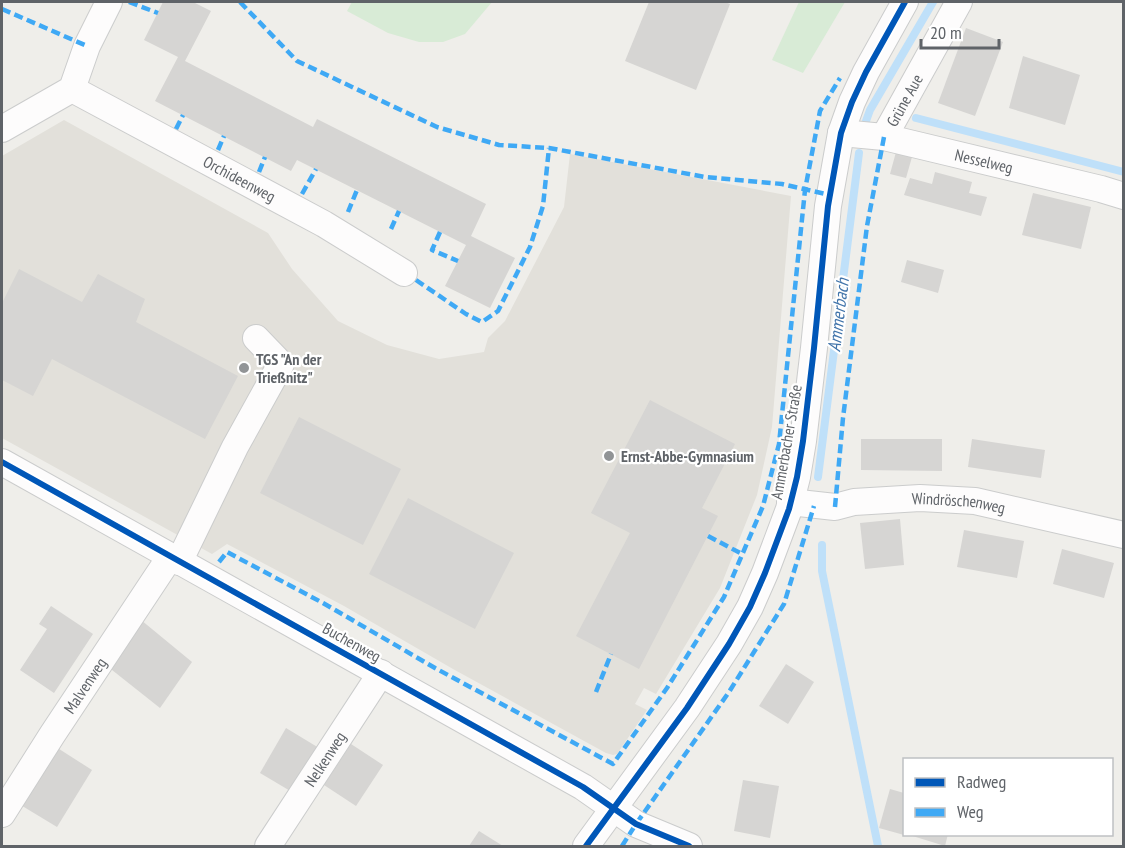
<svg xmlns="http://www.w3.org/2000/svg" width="1125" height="848" font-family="'PT Sans Narrow',sans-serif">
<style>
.education{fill:#e2e0da}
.green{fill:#d8ebd6}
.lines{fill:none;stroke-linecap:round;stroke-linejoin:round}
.stream{stroke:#bfe0f9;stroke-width:8}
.building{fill:#d6d5d3}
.minor-casing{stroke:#cbcccc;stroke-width:28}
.minor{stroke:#fdfcfc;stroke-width:26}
.quiet{stroke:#3fa9f5;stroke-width:4.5;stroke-dasharray:9 4.5;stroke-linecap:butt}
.cycleway-casing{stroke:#fff;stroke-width:10}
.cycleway{stroke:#0057b8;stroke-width:6}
.poi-dot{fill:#919496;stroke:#fff;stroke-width:2}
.labels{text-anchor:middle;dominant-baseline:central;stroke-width:4.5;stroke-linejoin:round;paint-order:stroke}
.street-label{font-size:16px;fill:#5f6368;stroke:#fff}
.poi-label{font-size:16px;font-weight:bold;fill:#5f6368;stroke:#fff;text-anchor:start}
.water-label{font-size:18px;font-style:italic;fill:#4174aa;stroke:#fff}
</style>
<rect width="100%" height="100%" fill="#efeeea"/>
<!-- education -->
<path class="education" d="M64 120 268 233 292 269 338 321 387 345 439 359 484 352 488 338 505 321 564 207 570 154 791 196 772 427 757 495 720 588 656 694 644 688 635 704 647 710 617 754 613 755 606 753 453 669 344 606 227 544 212 554 2 438V156Z"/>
<!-- green -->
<g class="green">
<path d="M352 2H492L465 34 443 42H419L388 33 347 11Z"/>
<path d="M799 2H845L803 73 772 60Z"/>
</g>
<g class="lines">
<!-- stream -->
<g class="stream">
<path d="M916 118 1124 172"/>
<path d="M866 121 870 110 933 2"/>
<path d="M818 477 859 153"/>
<path d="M822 545V571L878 846"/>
</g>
</g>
<!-- building -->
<g class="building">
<path d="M163 2H193L211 11 185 61 313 127 317 119 486 204 471 236 515 258 490 308 445 286 466 245 297 160 291 171 155 101 178 57 144 40Z"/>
<path d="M649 2H725L730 4 696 90 625 61Z"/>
<path d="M966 28 1003 42 975 116 938 103Z"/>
<path d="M1023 56 1080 75 1065 125 1009 108Z"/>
<path d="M896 152 912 157 906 178 890 174Z"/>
<path d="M935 172 972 182 969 193 987 197 981 216 904 195 910 178 932 184Z"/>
<path d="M1033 193 1091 207 1081 249 1022 235Z"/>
<path d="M907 260 944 270 938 293 901 282Z"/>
<path d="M19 269 82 302 98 274 145 299 136 322 238 376 205 439 52 359 33 396 2 380V303Z"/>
<path d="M650 400 735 444 702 508 718 516 639 669 576 636 630 533 591 513Z"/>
<path d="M299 417 401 469 363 545 260 493Z"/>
<path d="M861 439H942V471L861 470Z"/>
<path d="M972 439 1045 450 1041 478 968 467Z"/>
<path d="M408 498 514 553 475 629 369 574Z"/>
<path d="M900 519 904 565 865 569 860 523Z"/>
<path d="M964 530 1024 541 1017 578 957 567Z"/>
<path d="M1062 549 1114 563 1104 598 1053 584Z"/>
<path d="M51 606 93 634 54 693 20 670 47 629 39 624Z"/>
<path d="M141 620 192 662 160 708 107 666Z"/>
<path d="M786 664 814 682 788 724 759 706Z"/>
<path d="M286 728 319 748 292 792 260 773Z"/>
<path d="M351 744 383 765 356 806 324 785Z"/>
<path d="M56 747 92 770 57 827 19 804Z"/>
<path d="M743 780 779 786 770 838 734 831Z"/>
<path d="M890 789 904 793V835L879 828Z"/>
<path d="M479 831 503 846H469Z"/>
<path d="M906 834H948L945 846Z"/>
</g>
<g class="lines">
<defs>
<g id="minor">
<path id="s1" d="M72 89 324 224 404 273"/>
<path d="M2 129 72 89 87 46 109 2"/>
<path id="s2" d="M841 133 884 137 1101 189 1124 196"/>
<path id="s3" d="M884 137 959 2"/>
<path d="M2 462 583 787 636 824 689 846"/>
<path id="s4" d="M790 502 835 507 854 502 920 498 975 501 1124 535"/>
<path d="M179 562 235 447 281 364 256 338"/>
<path id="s5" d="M2 814 52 735 170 557"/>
<path id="s6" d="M268 846 381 673"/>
<path d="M586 846 687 708 729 644 750 607 765 573 789 509 797 477 803 441 814 348 828 206 841 133 852 102 866 72 905 2"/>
</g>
</defs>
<!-- minor casing -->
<use href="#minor" class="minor-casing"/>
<!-- minor -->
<use href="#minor" class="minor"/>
<!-- quiet -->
<g class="quiet">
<path d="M129 2 158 13"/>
<path d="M240 2 297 61 437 127 499 145 549 148 705 177 782 184 830 195"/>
<path d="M2 9 87 46"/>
<path d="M176 129 183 115"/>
<path d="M218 150 224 136"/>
<path d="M259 172 265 157"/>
<path d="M302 194 316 169"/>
<path d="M348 212 357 190"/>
<path d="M391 229 399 211"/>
<path d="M440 232 432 250 458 261"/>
<path d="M416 280 466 314 482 322 498 311 530 247 543 206 549 148"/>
<path d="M835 507 843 418 867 226 884 137"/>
<path d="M708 536 742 554"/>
<path d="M219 562 227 552 323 603 435 668 613 764 667 688 724 597 763 506 779 444 805 190 820 111 840 78"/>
<path d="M596 692 611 654"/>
<path d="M622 846 636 824 729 692 784 604 814 506"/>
</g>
<defs>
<g id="cycleway">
<path d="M2 462 583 787 636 824 689 846"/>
<path d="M586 846 687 708 729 644 750 607 765 573 789 509 797 477 803 441 814 348 828 206 841 133 852 102 866 72 905 2"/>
</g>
</defs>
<!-- cycleway casing -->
<use href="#cycleway" class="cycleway-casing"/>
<!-- cycleway -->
<use href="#cycleway" class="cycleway"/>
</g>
<!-- markers -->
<g class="poi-dot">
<circle cx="244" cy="368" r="6"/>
<circle cx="609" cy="456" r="6"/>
</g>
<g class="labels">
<!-- street labels -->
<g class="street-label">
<text stroke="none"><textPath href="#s3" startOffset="42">Grüne Aue</textPath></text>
<text stroke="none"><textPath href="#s2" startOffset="146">Nesselweg</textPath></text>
<text stroke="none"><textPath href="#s1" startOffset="190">Orchideenweg</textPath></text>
<text transform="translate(786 442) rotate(-80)">Ammerbacher Straße</text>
<text stroke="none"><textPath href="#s4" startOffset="170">Windröschenweg</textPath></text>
<text transform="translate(352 642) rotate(29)">Buchenweg</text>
<text stroke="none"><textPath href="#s5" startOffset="153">Malvenweg</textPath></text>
<text stroke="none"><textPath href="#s6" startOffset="104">Nelkenweg</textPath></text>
</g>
<!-- poi labels -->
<g class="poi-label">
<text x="256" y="359">TGS "An der<tspan x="256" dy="18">Trießnitz"</tspan></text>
<text x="621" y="456">Ernst-Abbe-Gymnasium</text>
</g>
<!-- water labels -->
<g class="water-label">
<text transform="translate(838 315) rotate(-83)">Ammerbach</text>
</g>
</g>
<!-- border -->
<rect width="1125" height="848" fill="none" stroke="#5f6368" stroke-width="6"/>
<!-- legend -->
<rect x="903" y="758" width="210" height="78" fill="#ffffff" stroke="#bfc1c3" stroke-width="1.5"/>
<rect x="915" y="778" width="30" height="9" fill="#0057b8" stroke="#bfc1c3" stroke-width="1.5"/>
<text x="957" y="788" font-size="18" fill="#5f6368">Radweg</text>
<rect x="915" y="808" width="30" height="9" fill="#3fa9f5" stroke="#bfc1c3" stroke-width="1.5"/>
<text x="957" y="818" font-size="18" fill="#5f6368">Weg</text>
<!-- scale -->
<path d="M921 39v9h78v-9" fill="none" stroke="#5f6368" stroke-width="3"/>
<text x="930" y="39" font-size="18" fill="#5f6368" stroke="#ffffff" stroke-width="4.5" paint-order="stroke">20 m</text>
</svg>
